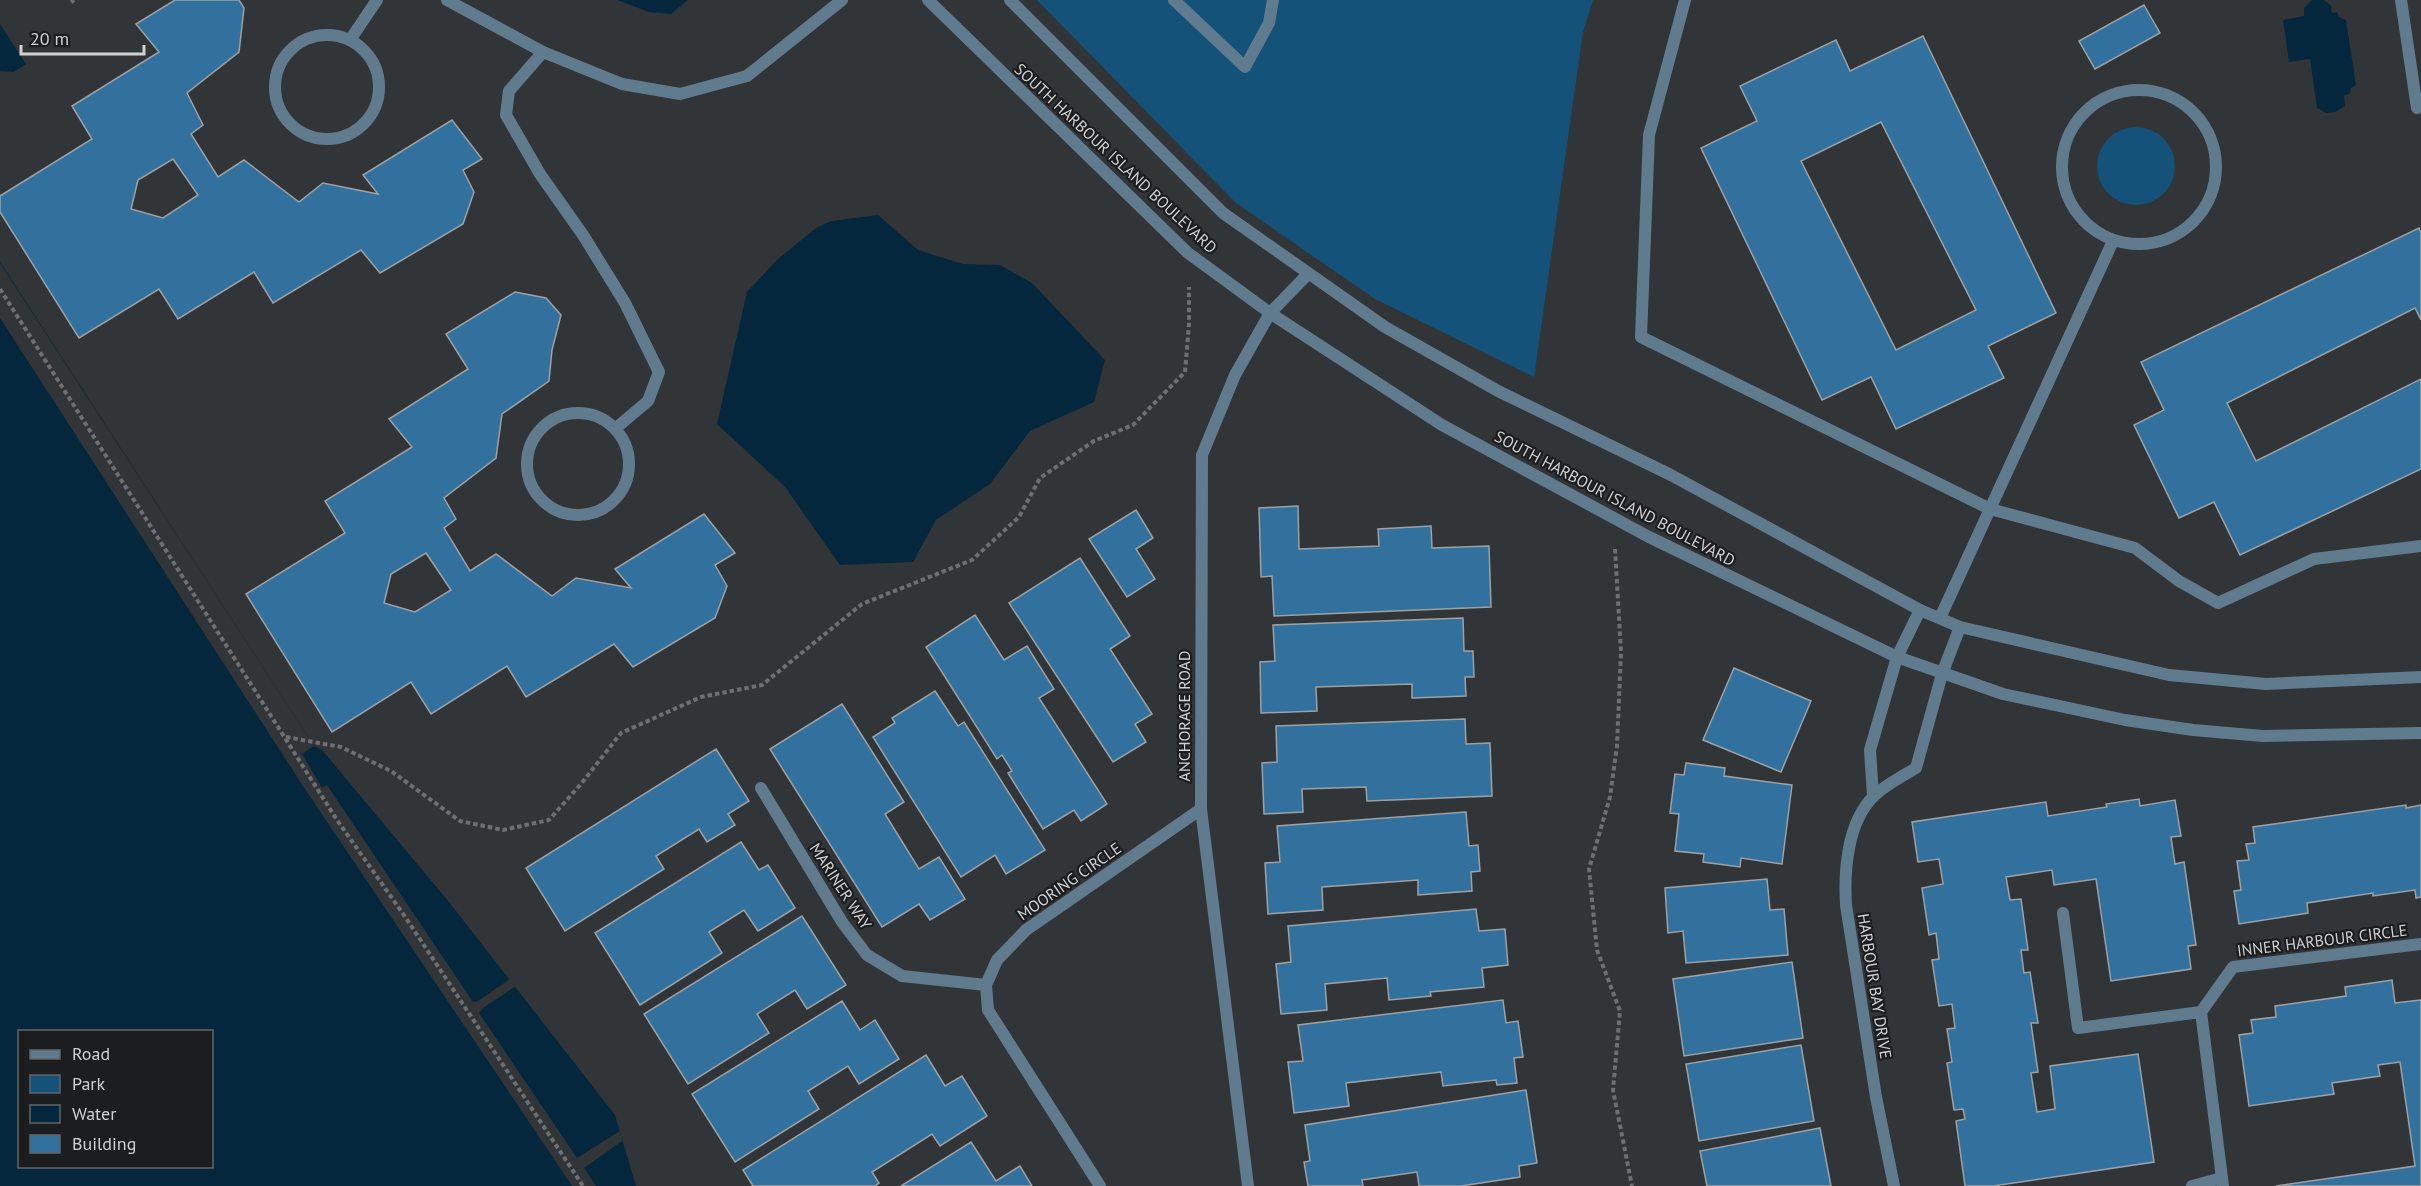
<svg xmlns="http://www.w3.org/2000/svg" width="2421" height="1186" font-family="'PT Sans',sans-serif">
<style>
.green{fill:#155279}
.water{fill:#04273d;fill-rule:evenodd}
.pier{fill:#323538}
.building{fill:#32719d;stroke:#9da1a4;stroke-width:1.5;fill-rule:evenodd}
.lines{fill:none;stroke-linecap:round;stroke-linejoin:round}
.path{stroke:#6d6f72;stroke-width:4;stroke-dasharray:4.5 3;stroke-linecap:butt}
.service{stroke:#617b8e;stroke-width:12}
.minor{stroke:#617b8e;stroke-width:12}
.labels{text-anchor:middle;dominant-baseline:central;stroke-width:4.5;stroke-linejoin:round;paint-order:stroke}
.street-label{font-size:16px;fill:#cfd1d3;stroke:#1b1d1e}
</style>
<rect width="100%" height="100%" fill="#323538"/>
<!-- green -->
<g class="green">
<path d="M1037 0H1593L1583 32 1534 377 1375 299 1236 203Z"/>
<circle cx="2136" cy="166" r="39"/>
</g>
<!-- water -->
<g class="water">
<path d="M617 0H688L671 14 649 12Z"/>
<path d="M2312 0H2324L2331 6 2332 13 2337 12 2339 17 2346 20 2356 85 2351 88 2350 94 2344 95 2345 106 2335 112 2326 113 2317 108 2310 59 2289 62 2283 20 2304 16V8Z"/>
<path d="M0 24 26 64 14 72 0 71Z"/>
<path d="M878 215 918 250 963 264 1000 265 1032 283 1105 360 1094 402 1030 431 990 484 936 520 913 562 840 565 785 487 717 424 747 292 778 259 816 228 831 221Z"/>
<path d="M0 262 314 746 322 750 449 902 615 1115 636 1186H0ZM20 1032H212V1166H20Z"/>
</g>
<!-- pier -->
<path class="pier" d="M0 263 314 746 302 754 322 788 327 785 473 1002 478 1001 510 979 516 986 483 1008 479 1013 577 1158 620 1131 622 1141 584 1168 596 1186H572L303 786 0 318Z"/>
<!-- building -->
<g class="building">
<path d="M175 0H239L244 8 239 52 187 93 203 125 191 134 218 177 244 160 299 202 323 183 378 194 363 175 452 120 482 159 463 170 474 192 463 224 380 273 361 250 273 303 254 272 178 319 159 289 79 338 0 212V196L92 139 72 106 159 52 136 24ZM173 159 198 195 163 218 131 209 138 180Z"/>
<path d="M2144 5 2160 33 2095 69 2079 41Z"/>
<path d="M1923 36 2056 313 1988 346 2004 378 1896 429 1871 377 1822 400 1701 148 1757 121 1740 86 1836 40 1850 71ZM1881 122 1976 310 1896 350 1801 161Z"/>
<path d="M2419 228 2421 233V320L2415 308 2227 403 2256 461 2421 379V469L2240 555 2214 502 2179 518 2134 425 2164 410 2141 362Z"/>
<path d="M515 292 546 298 561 315 552 350 549 381 502 414 496 458 444 498 456 519 444 528 470 571 496 554 552 596 576 578 631 588 615 569 704 514 735 553 715 565 727 586 715 618 633 667 614 644 526 697 507 666 431 714 411 682 332 732 246 594 345 533 325 501 412 447 389 419 468 369 446 334ZM426 553 451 590 415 612 384 603 391 574Z"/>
<path d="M1298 506 1299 549 1379 546 1378 529 1431 526 1432 548 1489 546 1491 607 1274 616 1272 576 1261 577 1259 508Z"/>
<path d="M1136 510 1153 538 1136 549 1155 579 1127 597 1089 539Z"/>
<path d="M1080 558 1130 636 1110 649 1152 714 1135 724 1146 742 1113 762 1009 603Z"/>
<path d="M975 615 1004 660 1027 646 1054 689 1039 698 1107 804 1081 821 1074 810 1043 829 1008 773 1012 771 1002 755 997 759 926 647Z"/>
<path d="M1463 618 1464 651H1473L1474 677H1465L1466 696 1412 698V684L1316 687 1317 711 1261 713 1260 662 1275 661 1273 625Z"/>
<path d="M1734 668 1811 701 1781 772 1703 740Z"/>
<path d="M935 691 958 726 964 722 1045 850 1006 874 995 855 961 877 873 737 895 723 892 718Z"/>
<path d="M842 704 904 802 885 814 919 869 939 857 965 899 930 920 919 904 882 927 770 749Z"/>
<path d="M1465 719 1466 744 1490 743 1492 796 1367 801 1366 787 1302 789 1303 812 1264 814 1262 763 1277 762 1276 726Z"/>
<path d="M716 749 749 801 728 814 735 825 707 842 699 829 656 856 664 869 565 931 526 868Z"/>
<path d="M1686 763 1725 768 1724 776 1792 785 1782 864 1741 858 1740 867 1703 862 1704 854 1675 851 1679 814 1670 813 1675 774 1684 775Z"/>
<path d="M2139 799 2140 806 2175 800 2181 836 2171 837 2175 864 2184 862 2196 945 2188 946 2191 969 2111 981 2096 879 2054 885 2052 870 2006 877 2010 900 2021 899 2028 950H2021L2024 973 2030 972 2038 1023H2031L2038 1072 2031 1073 2037 1112 2055 1109 2050 1066 2138 1054 2154 1162 1993 1186H1965L1956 1121 1965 1119 1963 1109 1954 1110 1947 1063 1952 1062 1947 1029 1955 1028 1952 1004 1939 1006 1932 960 1939 959 1936 933 1929 935 1922 888 1943 884 1939 859 1918 862 1912 822 2046 802 2048 816 2107 807 2106 804Z"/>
<path d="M2406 805V808L2421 805V897L2416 898 2415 890 2373 896V893L2307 903 2308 913 2239 924 2234 891 2241 890 2237 861 2249 860 2246 844 2255 843 2253 827Z"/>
<path d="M1466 812 1469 846 1478 845 1480 871 1471 872 1472 891 1418 895V880L1322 887 1323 910 1268 914 1265 863 1280 862 1277 826Z"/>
<path d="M741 842 759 870 768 865 795 908 758 931 744 910 709 932 722 953 640 1005 595 933Z"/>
<path d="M1767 879 1770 910 1784 909 1788 955 1686 963 1683 931 1668 933 1665 888Z"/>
<path d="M1476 909 1479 931 1505 929 1508 965 1482 968 1484 987 1430 992 1431 996 1389 1000 1387 978 1325 984 1327 1010 1281 1014 1276 964 1291 962 1288 926Z"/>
<path d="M802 916 846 985 807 1009 795 990 757 1014 769 1033 688 1084 644 1014Z"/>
<path d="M1792 962 1803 1038 1684 1056 1673 979Z"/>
<path d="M2392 980 2395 1003 2421 1000V1186H2276L2415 1166 2400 1062 2378 1065 2380 1076 2332 1083 2334 1094 2249 1106 2239 1035 2253 1033 2251 1020 2276 1017 2275 1006 2346 996 2345 987Z"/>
<path d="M1503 1000 1506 1023 1518 1021 1523 1057 1514 1058 1517 1083 1497 1085 1496 1080 1443 1086 1441 1072 1346 1083 1349 1106 1294 1113 1288 1062 1303 1061 1298 1025Z"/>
<path d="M842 1001 860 1030 875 1020 899 1059 859 1084 848 1066 808 1091 819 1109 735 1162 692 1094Z"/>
<path d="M1801 1045 1814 1121 1699 1141 1686 1064Z"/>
<path d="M926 1055 945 1086 962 1076 987 1116 940 1146 932 1134 872 1172 879 1183 875 1186H753L743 1170Z"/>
<path d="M1526 1090 1537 1163 1519 1166 1520 1177 1461 1186H1419L1417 1172 1362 1180 1363 1186H1308L1304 1162 1310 1161 1305 1125Z"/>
<path d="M1820 1128 1831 1186H1707L1700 1151Z"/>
<path d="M971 1142 996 1181 1020 1166 1032 1186H901Z"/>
</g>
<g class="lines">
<!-- path -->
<g class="path">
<path d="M71 2 74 0"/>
<path d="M0 289 337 820 406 918 583 1186"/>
<path d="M1615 549 1621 652 1617 746 1610 797 1589 869 1597 950 1620 1011 1613 1090 1632 1186"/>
<path d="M286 737 341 747 391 771 460 821 503 830 549 820 581 784 621 733 701 697 762 685 862 604 972 560 1019 517 1040 478 1094 441 1133 425 1185 372 1189 324V287"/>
</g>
<!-- service -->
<g class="service">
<path d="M1174 0 1245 67 1269 23 1273 0"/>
<path d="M1685 0 1649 135 1641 337 1990 509 2135 548 2179 581 2218 603 2314 559 2421 546"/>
<path d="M2401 0 2417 108"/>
<circle cx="327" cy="87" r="52"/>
<path d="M350 40 377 0"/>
<path d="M543 52 509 91 506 115 540 174 583 235 625 303 659 372 648 401 616 428"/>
<circle cx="2139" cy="167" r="77"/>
<circle cx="578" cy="464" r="51"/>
<path d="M1940 618 2113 241"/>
<path d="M761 788 842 922 867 955 902 976 986 985"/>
</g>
<!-- minor -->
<g class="minor">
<path d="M447 0 543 52 622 84 680 94 747 76 842 0"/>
<path d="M928 0 1188 253 1270 313 1442 425 1649 537 1897 657 2003 694 2125 720 2193 730 2263 736 2421 733"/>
<path d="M1010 0 1223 213 1385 327 1498 391 1669 474 1920 610 1960 627 2169 675 2266 684 2421 677"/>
<path d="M1873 796 1870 750 1897 657 1920 610"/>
<path d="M2063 913 2078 1028 2201 1012"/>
<path d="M1100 1186 988 1010 986 985 997 960 1026 930 1201 809"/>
<path d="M1248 1186 1201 809 1202 455 1235 375 1270 313 1308 274"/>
<path d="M1894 1186 1876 1097 1846 905C1844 871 1847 822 1874 796 1885 785 1903 776 1916 768L1942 674 1960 627"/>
<path d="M2192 1186 2222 1178"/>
<path d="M2223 1186 2201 1012 2233 967 2421 944"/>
</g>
</g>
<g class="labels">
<!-- street labels -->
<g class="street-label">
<text transform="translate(1116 158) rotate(43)">SOUTH HARBOUR ISLAND BOULEVARD</text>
<text transform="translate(1615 498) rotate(28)">SOUTH HARBOUR ISLAND BOULEVARD</text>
<text transform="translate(1184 716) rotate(-90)">ANCHORAGE ROAD</text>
<text transform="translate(1069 881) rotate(-35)">MOORING CIRCLE</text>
<text transform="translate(841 886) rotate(57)">MARINER WAY</text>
<text transform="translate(2322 940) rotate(-7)">INNER HARBOUR CIRCLE</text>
<text transform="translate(1875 986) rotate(81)">HARBOUR BAY DRIVE</text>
</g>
</g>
<!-- legend -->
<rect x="18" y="1030" width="195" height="138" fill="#1b1d1e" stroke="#636566" stroke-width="1.5"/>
<rect x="30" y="1050" width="30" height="9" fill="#617b8e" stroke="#636566" stroke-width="1.5"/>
<text x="72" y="1060" font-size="18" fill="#cfd1d3">Road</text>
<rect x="30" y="1075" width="30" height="18" fill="#155279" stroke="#636566" stroke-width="1.5"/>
<text x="72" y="1090" font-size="18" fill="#cfd1d3">Park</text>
<rect x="30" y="1105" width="30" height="18" fill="#04273d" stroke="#636566" stroke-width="1.5"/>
<text x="72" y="1120" font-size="18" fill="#cfd1d3">Water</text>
<rect x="30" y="1135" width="30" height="18" fill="#32719d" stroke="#636566" stroke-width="1.5"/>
<text x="72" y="1150" font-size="18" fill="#cfd1d3">Building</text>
<!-- scale -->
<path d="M21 45v9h123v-9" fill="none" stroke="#cfd1d3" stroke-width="3"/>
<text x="30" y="45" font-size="18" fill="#cfd1d3" stroke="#1b1d1e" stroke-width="4.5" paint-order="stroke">20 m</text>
</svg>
